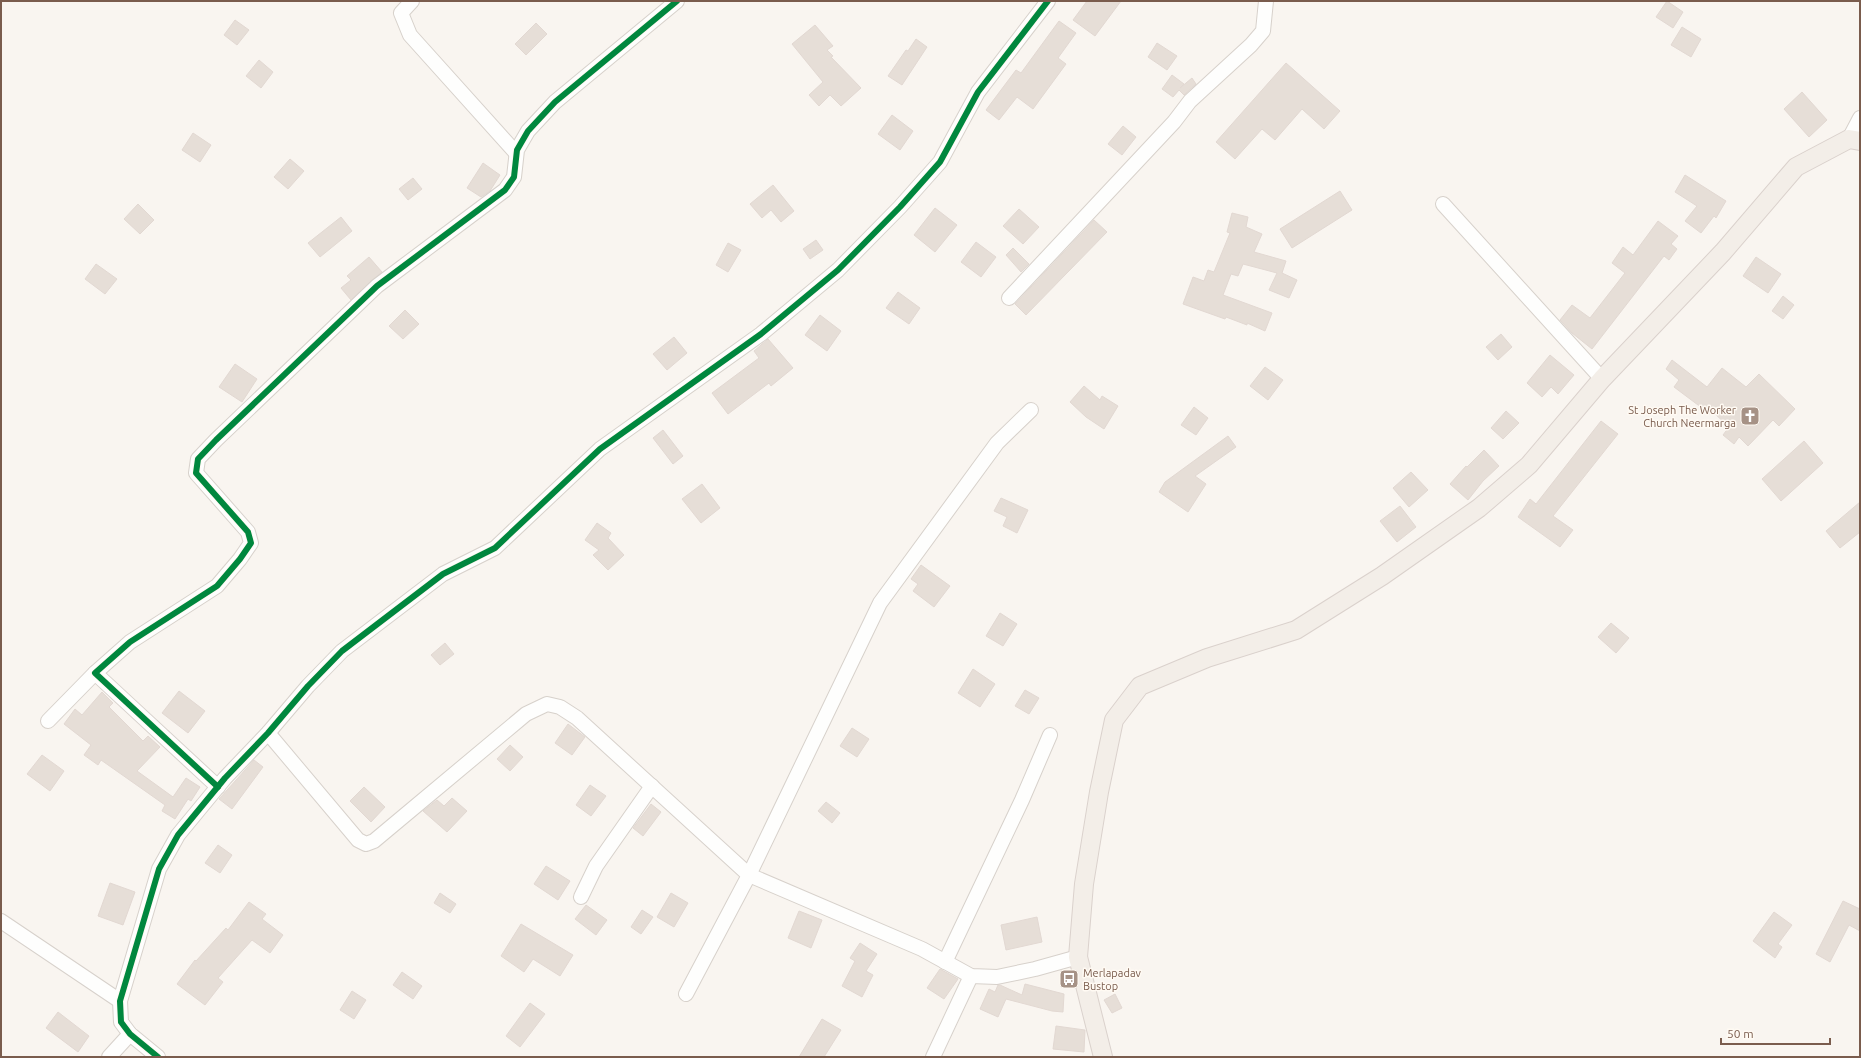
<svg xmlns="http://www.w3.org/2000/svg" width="1861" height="1058" font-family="Ubuntu,sans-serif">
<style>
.building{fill:#e6ded7;stroke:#e2d8d2}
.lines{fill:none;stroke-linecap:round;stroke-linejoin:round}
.minor-casing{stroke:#d7d1cb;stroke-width:16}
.major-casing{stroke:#dad1cc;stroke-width:20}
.minor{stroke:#fefefd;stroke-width:14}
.major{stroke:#f3eee8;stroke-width:18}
.cycleway-casing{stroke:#fffaf3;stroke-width:8}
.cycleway{stroke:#00873e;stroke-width:6}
.labels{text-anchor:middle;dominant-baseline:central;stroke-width:3;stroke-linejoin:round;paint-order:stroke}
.poi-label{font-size:11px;fill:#7a5c4d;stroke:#fffaf3;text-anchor:end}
</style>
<rect width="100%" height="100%" fill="#f9f5f0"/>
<!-- building -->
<g class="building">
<path d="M1087 1H1121L1095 36 1073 20Z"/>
<path d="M1667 1 1683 12 1673 28 1656 17Z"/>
<path d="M235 20 249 30 237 45 224 35Z"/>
<path d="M1059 21 1076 33 1058 58 1066 64 1033 109 1017 97 999 120 986 110 1016 70 1021 73Z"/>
<path d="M536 23 547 34 526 55 515 44Z"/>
<path d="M815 25 833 46 827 50 833 56 831 57 861 88 841 106 830 95 819 106 809 95 823 82 792 44Z"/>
<path d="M1682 27 1701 39 1691 57 1671 45Z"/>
<path d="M916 39 927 47 902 85 888 76 906 50 908 51Z"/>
<path d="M1157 43 1177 56 1167 70 1148 57Z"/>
<path d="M259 60 273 72 261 88 246 76Z"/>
<path d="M1286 63 1340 111 1324 129 1302 109 1275 140 1262 129 1235 159 1216 142Z"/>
<path d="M1172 75 1184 84 1180 88 1192 78 1196 84 1184 95 1179 90 1173 97 1162 89Z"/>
<path d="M1802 92 1827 120 1809 137 1784 109Z"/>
<path d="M892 115 913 131 900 150 878 134Z"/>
<path d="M1123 126 1136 137 1122 155 1108 144Z"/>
<path d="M193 133 211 145 200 162 182 150Z"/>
<path d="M290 159 304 171 288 189 274 177Z"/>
<path d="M483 163 500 175 490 191 481 197 467 188Z"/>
<path d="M1685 175 1726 201 1716 218 1714 216 1701 233 1685 221 1697 206 1675 192Z"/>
<path d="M413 178 422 189 408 200 399 189Z"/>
<path d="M773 185 794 211 781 222 771 210 762 218 750 204Z"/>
<path d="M1340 191 1352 210 1292 248 1280 229Z"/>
<path d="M138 204 154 220 140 234 124 219Z"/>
<path d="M935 208 957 225 935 252 914 235Z"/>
<path d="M1019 209 1039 227 1023 244 1003 226Z"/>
<path d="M1232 213 1248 217 1246 227 1262 234 1254 252 1286 261 1282 273 1297 280 1289 298 1269 290 1277 273 1243 264 1238 276 1231 274 1223 295 1272 313 1265 331 1247 323V325L1226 317 1225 319 1183 304 1193 277 1204 281 1208 270 1214 272 1230 233 1227 232Z"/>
<path d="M341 217 352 231 320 257 308 243Z"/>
<path d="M1094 220 1107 232 1026 315 1015 304Z"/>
<path d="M1658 221 1678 236 1671 244 1677 249 1669 260 1664 256 1592 349 1572 333 1560 320 1572 305 1590 318 1625 273 1612 263 1623 247 1633 255Z"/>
<path d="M816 240 823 250 810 259 803 249Z"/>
<path d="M976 242 996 257 981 277 961 262Z"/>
<path d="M728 243 741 250 728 272 716 265Z"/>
<path d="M1013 248 1029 264 1021 272 1006 255Z"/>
<path d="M369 257 382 272 351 300 341 288 351 280 347 276Z"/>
<path d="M1756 257 1781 274 1768 293 1743 276Z"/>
<path d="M96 264 117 279 105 294 85 279Z"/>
<path d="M898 292 920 308 909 324 886 308Z"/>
<path d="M1783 296 1794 305 1783 319 1772 311Z"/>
<path d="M405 310 419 324 403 339 389 326Z"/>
<path d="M820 315 841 331 827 351 805 335Z"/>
<path d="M1501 334 1512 347 1498 360 1486 347Z"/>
<path d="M674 337 687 353 667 370 653 354Z"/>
<path d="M768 339 793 368 771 386 769 383 728 414 712 393 759 358 754 351Z"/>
<path d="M1550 355 1574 375 1558 394 1551 387 1542 397 1527 383Z"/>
<path d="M1672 360 1707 387 1722 368 1746 387 1759 374 1795 409 1779 426 1773 420 1748 446 1739 437 1734 444 1723 435 1729 427 1712 411 1710 414 1674 387 1679 380 1666 369Z"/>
<path d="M235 364 257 379 242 402 219 387Z"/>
<path d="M1265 367 1283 380 1268 400 1250 386Z"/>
<path d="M1084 386 1100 400 1102 396 1118 406 1104 429 1086 417 1070 402Z"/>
<path d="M1194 407 1208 418 1196 435 1181 425Z"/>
<path d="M1506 411 1519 423 1503 439 1491 428Z"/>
<path d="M1601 421 1618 434 1553 516 1573 530 1560 547 1518 517 1530 499 1536 504Z"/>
<path d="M663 430 683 456 673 464 653 438Z"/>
<path d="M1228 436 1236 447 1195 476 1206 484 1188 512 1159 492 1165 482Z"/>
<path d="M1804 441 1823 463 1781 501 1762 479Z"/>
<path d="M1484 450 1499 466 1483 481 1468 500 1450 484 1466 466 1467 467Z"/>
<path d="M1411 472 1428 490 1409 507 1393 488Z"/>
<path d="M702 484 720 508 701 523 682 499Z"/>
<path d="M1001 498 1028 510 1017 533 1003 526 1007 517 994 511Z"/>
<path d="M1860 502V532L1840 548 1826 531Z"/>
<path d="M1400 506 1416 527 1397 542 1380 521Z"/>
<path d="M597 523 611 533 608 538 624 555 608 570 593 555 599 550 585 540Z"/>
<path d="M921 565 950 586 934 607 913 591 918 584 911 579Z"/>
<path d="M1000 613 1017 624 1003 646 986 636Z"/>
<path d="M1611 623 1629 638 1616 653 1598 637Z"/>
<path d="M445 643 454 654 440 665 431 655Z"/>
<path d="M973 669 995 684 980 707 958 693Z"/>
<path d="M1025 690 1039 698 1029 714 1015 706Z"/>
<path d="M179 691 205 711 188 733 162 713Z"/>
<path d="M102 692 113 703 109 707 143 741 148 736 160 747 137 771 173 797 186 778 200 787 191 801 188 799 175 819 162 811 165 805 101 760 98 765 84 755 91 745 64 724 75 709 82 715Z"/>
<path d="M568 724 585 737 572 755 555 743Z"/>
<path d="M852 728 869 739 857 757 840 746Z"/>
<path d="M510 745 523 757 510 771 497 759Z"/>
<path d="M42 755 64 771 50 791 27 774Z"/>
<path d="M254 760 263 767 232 809 219 799Z"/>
<path d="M590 785 606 796 591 816 576 805Z"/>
<path d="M364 787 385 807 371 822 350 801Z"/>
<path d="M452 798 467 811 447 832 423 811 437 800 444 806Z"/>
<path d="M826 802 840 813 832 823 818 811Z"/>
<path d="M651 804 661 812 643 836 633 828Z"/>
<path d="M218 845 232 855 220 873 205 863Z"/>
<path d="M546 866 570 881 558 900 534 884Z"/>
<path d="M110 883 135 892 123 925 98 916Z"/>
<path d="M440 893 456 904 450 913 434 903Z"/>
<path d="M671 893 688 903 674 927 657 917Z"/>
<path d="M1843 901 1860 909V931L1849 925 1830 962 1816 954Z"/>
<path d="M249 902 266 914 262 919 283 935 270 953 252 940 218 978 223 982 205 1005 177 984 195 960 196 961 226 928 228 930Z"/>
<path d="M586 905 607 920 596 935 575 919Z"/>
<path d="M642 910 653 917 641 934 631 927Z"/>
<path d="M799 911 822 920 811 948 788 938Z"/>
<path d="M1774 912 1792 925 1778 944 1782 947 1775 958 1753 941Z"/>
<path d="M1037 917 1042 942 1006 950 1001 925Z"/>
<path d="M521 924 573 955 560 976 533 959 524 972 501 956Z"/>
<path d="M860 943 877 954 866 971 873 975 862 997 842 986 855 961 850 958Z"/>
<path d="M940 969 958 979 944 999 927 988Z"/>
<path d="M402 972 422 986 413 999 393 985Z"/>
<path d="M1025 984 1064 994 1063 1012 1052 1011 1006 999 998 1017 980 1009 989 989 995 992 998 985H1000L1022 995Z"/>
<path d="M352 991 366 1000 354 1019 340 1010Z"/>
<path d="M1115 994 1122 1008 1112 1013 1104 1000Z"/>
<path d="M530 1003 545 1014 520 1047 506 1036Z"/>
<path d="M58 1012 89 1036 78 1052 46 1028Z"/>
<path d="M822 1019 841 1030 824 1057H799Z"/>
<path d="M1056 1026 1085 1030 1084 1052 1053 1049Z"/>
</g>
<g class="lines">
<defs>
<g id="minor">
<path d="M412 1 401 13 410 35 516 153"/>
<path d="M1849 139 1860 118"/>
<path d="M1443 204 1602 379"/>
<path d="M1009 298 1174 122 1190 101 1251 45 1263 31 1266 1"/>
<path d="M48 721 95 673"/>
<path d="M268 733 358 840 366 844 374 841 526 714 547 704 560 707 577 718 749 875 922 949 971 976 997 977 1035 969 1078 957"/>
<path d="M218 787 95 673 130 642 217 586 240 559 251 543 248 532 196 473 198 459 216 440 377 286 505 190 514 177 517 150 528 131 555 102 677 1"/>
<path d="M581 897 596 866 652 786"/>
<path d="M1 921 120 1001"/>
<path d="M945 962 1022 800 1050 735"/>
<path d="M686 994 749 875 880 603 997 443 1031 410"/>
<path d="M109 1057 130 1034"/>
<path d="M158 1057 130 1034 121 1022 120 1001 159 869 178 835 225 778 268 733 308 686 342 651 443 574 495 548 600 449 761 334 838 270 900 207 940 162 978 92 1048 1"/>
<path d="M933 1057 971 976"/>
</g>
<path id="major" d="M1103 1057 1078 957 1084 884 1099 792 1114 720 1140 686 1207 658 1296 630 1382 576 1479 508 1529 465 1602 379 1723 252 1796 167 1849 139 1860 141"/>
</defs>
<!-- minor casing -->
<use href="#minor" class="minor-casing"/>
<!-- major casing -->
<use href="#major" class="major-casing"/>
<!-- minor -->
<use href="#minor" class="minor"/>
<!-- major -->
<use href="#major" class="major"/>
<defs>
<g id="cycleway">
<path d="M218 787 95 673 130 642 217 586 240 559 251 543 248 532 196 473 198 459 216 440 377 286 505 190 514 177 517 150 528 131 555 102 677 1"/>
<path d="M158 1057 130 1034 121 1022 120 1001 159 869 178 835 225 778 268 733 308 686 342 651 443 574 495 548 600 449 761 334 838 270 900 207 940 162 978 92 1048 1"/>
</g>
</defs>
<!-- cycleway casing -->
<use href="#cycleway" class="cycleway-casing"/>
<!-- cycleway -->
<use href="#cycleway" class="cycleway"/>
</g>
<!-- icons -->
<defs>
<symbol id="church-square" viewBox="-11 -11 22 22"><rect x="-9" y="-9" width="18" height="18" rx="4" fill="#a69286" stroke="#fffaf3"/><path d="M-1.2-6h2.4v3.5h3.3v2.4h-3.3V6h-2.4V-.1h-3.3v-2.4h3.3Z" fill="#fff"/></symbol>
<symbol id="bus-square" viewBox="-11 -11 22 22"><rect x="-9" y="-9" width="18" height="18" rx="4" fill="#a69286" stroke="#fffaf3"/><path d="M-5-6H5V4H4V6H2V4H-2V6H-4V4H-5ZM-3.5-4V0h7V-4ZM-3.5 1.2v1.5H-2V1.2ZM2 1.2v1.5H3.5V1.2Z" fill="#fff"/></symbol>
</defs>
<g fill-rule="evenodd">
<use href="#church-square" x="1739" y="405" width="22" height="22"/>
<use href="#bus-square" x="1058" y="968" width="22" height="22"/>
</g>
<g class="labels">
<!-- poi labels -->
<g class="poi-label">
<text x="1736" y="410">St Joseph The Worker<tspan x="1736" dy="13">Church Neermarga</tspan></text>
<text x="1083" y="973" text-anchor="start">Merlapadav<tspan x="1083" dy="13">Bustop</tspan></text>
</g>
</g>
<!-- border -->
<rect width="1861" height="1058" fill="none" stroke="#7a5c4d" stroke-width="4"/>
<!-- scale -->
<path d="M1721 1038v6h109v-6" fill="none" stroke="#7a5c4d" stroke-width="2"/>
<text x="1727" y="1038" font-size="12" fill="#7a5c4d" stroke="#fffaf3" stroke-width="3" paint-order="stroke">50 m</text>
</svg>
